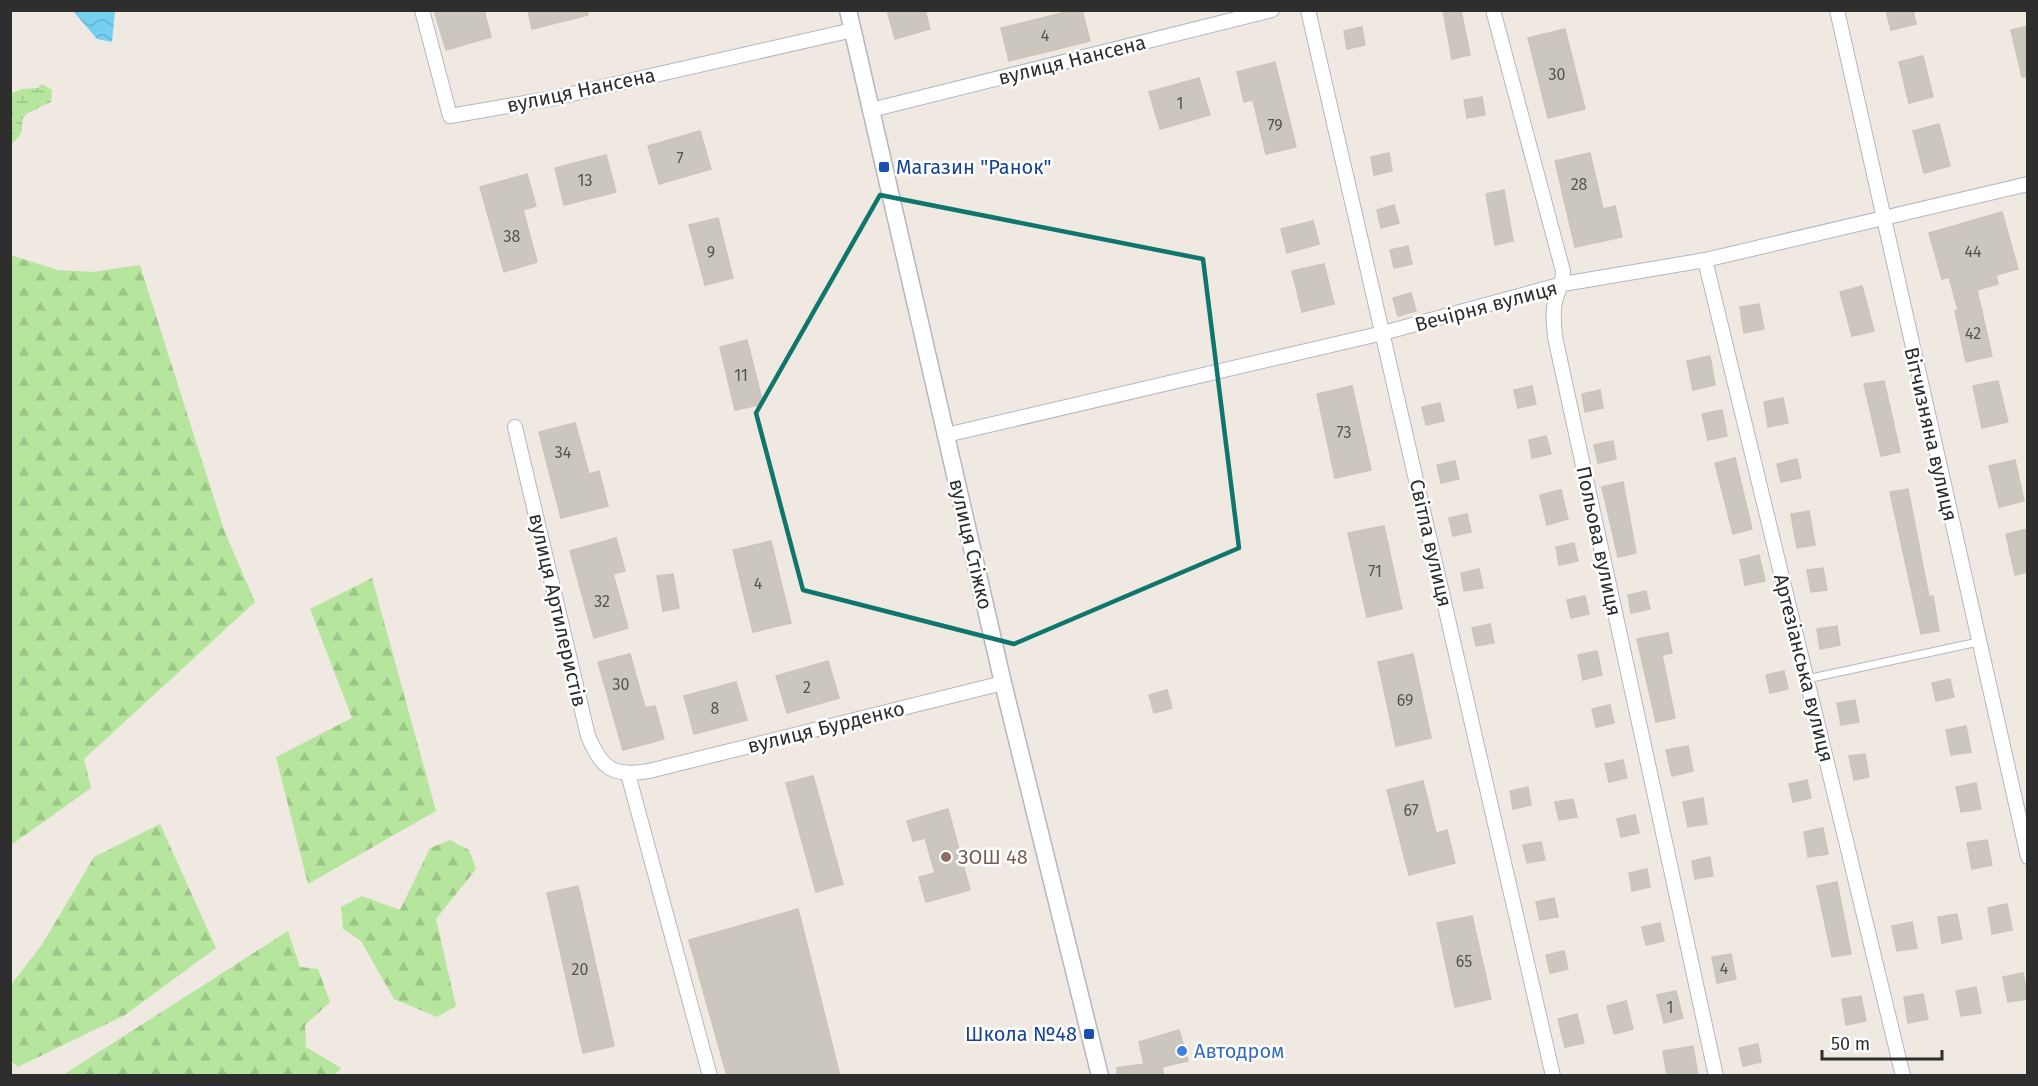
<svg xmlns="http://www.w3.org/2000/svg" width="2038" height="1086" font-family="'Fira Sans',sans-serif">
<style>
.forest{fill:url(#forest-firs)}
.wetland{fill:url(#wetland-marsh)}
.water{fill:url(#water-waves)}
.building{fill:#cbc7bf;stroke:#cbc5ba;stroke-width:1.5}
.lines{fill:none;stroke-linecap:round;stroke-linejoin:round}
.service-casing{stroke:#b4b7c1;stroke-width:9}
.minor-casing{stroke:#b4b7c1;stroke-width:16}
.tertiary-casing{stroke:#b4b7c1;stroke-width:19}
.service{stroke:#fff;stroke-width:7}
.minor{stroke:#fff;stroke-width:14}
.tertiary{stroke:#fff;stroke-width:16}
.marked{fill:none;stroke:#0f766e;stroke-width:4.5;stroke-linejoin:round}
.transit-dot{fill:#1a4fb4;stroke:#fff;stroke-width:2}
.education-dot{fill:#8d6e63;stroke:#fff;stroke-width:2}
.shop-dot{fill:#3f7fe0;stroke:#fff;stroke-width:2}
.labels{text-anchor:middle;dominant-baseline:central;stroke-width:5;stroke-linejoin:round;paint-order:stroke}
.number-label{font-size:16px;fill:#555452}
.street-label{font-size:20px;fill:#2e2e2e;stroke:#fff}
.transit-label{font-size:20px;fill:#164399;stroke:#fff;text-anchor:start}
.education-label{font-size:20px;fill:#785e54;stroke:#fff;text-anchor:start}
.shop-label{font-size:20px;fill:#366cbe;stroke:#fff;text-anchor:start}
</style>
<defs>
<pattern id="forest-firs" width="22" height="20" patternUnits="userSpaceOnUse" patternTransform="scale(1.5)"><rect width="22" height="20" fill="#b6e59e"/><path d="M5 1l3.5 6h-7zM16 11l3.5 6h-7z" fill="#9dc588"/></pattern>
<pattern id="wetland-marsh" width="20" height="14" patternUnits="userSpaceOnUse" patternTransform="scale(1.5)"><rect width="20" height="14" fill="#b6e59e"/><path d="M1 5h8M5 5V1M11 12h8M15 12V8" fill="none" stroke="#9dc588"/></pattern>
<pattern id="water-waves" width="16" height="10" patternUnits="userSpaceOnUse" patternTransform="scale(1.5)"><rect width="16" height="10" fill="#75cff0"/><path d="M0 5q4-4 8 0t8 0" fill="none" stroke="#66b2ce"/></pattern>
</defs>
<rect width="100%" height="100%" fill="#efe9e1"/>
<!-- forest -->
<g class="forest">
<path d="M10 255 58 270 92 272 140 265 224 530 255 602 84 759 91 788 11 845Z"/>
<path d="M372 578 436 811 308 884 276 757 352 718 310 609Z"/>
<path d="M160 824 216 948 125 1015 18 1067 11 1061V985L43 943 94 857Z"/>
<path d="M450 840 469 850 476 869 436 919 456 1006 437 1017 394 999 361 941 343 929 341 907 362 896 400 910 430 848Z"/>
<path d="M288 931 300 967 318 969 330 1002 305 1025 306 1047 341 1068 335 1075H63Z"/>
</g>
<!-- wetland -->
<path class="wetland" d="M42 84 52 90 51 102 26 114 22 120C23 132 21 136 11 144V94L21 89 38 88Z"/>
<!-- water -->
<path class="water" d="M73 11H115L112 42 97 39Z"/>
<!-- building -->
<g class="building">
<path d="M434 10H484L491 37 446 50Z"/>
<path d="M528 10H587L588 15 532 29Z"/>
<path d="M887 10H925L930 29 895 39Z"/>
<path d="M1074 10H1082L1090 41 1009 61 1001 28Z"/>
<path d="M1443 10H1461L1470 55 1452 59Z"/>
<path d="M1886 10H1913L1916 24 1891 30Z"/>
<path d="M2028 26V77H2022L2011 30Z"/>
<path d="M1362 27 1365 45 1347 49 1344 31Z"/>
<path d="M1565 29 1585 109 1548 118 1528 38Z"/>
<path d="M1923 56 1933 97 1909 103 1899 62Z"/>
<path d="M1275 62 1296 147 1266 154 1253 100 1244 102 1237 72Z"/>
<path d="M1199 78 1210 115 1160 129 1149 92Z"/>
<path d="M1482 97 1485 115 1467 118 1464 100Z"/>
<path d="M1939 124 1950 166 1924 173 1913 131Z"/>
<path d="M700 131 711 169 659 184 648 146Z"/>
<path d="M1389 153 1392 171 1374 175 1371 157Z"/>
<path d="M1590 153 1603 209 1615 206 1622 237 1575 247 1555 161Z"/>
<path d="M606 155 616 192 564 205 555 168Z"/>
<path d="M527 174 536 206 523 210 537 262 504 272 480 187Z"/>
<path d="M1504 190 1513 241 1495 245 1486 194Z"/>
<path d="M1394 205 1399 223 1381 228 1377 210Z"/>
<path d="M2002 212 2018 269 1996 275 1998 284 1977 290 1992 356 1966 362 1955 311 1958 310 1949 277 1942 279 1929 233Z"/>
<path d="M718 218 733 278 705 285 689 225Z"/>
<path d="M1313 221 1319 244 1287 253 1281 229Z"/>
<path d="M1408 246 1412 264 1394 268 1390 250Z"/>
<path d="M1324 264 1334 304 1302 312 1292 271Z"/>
<path d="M1862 286 1874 331 1852 336 1840 292Z"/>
<path d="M1411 293 1416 311 1398 316 1393 298Z"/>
<path d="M1759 304 1764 329 1744 333 1740 307Z"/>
<path d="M747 340 763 404 735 410 720 347Z"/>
<path d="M1710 356 1715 385 1693 390 1687 361Z"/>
<path d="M1884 381 1900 452 1881 456 1864 384Z"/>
<path d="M1998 381 2008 422 1982 428 1973 386Z"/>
<path d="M1352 386 1371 470 1335 478 1317 394Z"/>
<path d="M1532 386 1536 404 1518 408 1514 390Z"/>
<path d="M1600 390 1603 408 1585 412 1582 394Z"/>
<path d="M1783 398 1788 423 1768 427 1764 402Z"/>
<path d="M1440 403 1444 421 1426 425 1422 407Z"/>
<path d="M1722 410 1727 436 1708 440 1702 414Z"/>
<path d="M575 423 589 474 599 471 608 506 561 518 539 432Z"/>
<path d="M1546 436 1551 454 1532 458 1529 440Z"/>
<path d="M1613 441 1616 459 1598 463 1594 445Z"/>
<path d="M1735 458 1752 529 1733 534 1715 463Z"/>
<path d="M1797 459 1801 478 1781 482 1777 464Z"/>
<path d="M2015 460 2024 501 1999 507 1989 466Z"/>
<path d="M1455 461 1459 479 1441 483 1437 465Z"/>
<path d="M1623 482 1636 553 1618 557 1602 487Z"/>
<path d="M1908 489 1929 597 1933 596 1939 631 1921 634 1890 492Z"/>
<path d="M1561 490 1568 519 1547 525 1540 495Z"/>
<path d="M1809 511 1815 545 1797 548 1791 514Z"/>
<path d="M1467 514 1471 532 1453 536 1449 518Z"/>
<path d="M1384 526 1402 609 1367 617 1348 533Z"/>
<path d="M2028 529V572L2015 575 2006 534Z"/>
<path d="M616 538 625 571 613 574 628 628 594 638 570 551Z"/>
<path d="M771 541 791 623 753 632 733 550Z"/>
<path d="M1574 543 1578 561 1559 565 1556 547Z"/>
<path d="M1759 555 1765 581 1745 585 1740 560Z"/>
<path d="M1823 568 1827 590 1811 592 1807 570Z"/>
<path d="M1479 569 1483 588 1464 591 1461 573Z"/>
<path d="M673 574 679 608 663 611 657 576Z"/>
<path d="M1646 591 1650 609 1631 613 1628 595Z"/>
<path d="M1585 596 1589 614 1571 618 1567 600Z"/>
<path d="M1490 624 1494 643 1476 646 1472 628Z"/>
<path d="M1837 626 1840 645 1820 649 1817 629Z"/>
<path d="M1668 633 1672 653 1662 655 1675 718 1656 722 1637 639Z"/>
<path d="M1597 651 1602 675 1583 680 1578 655Z"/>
<path d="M630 654 645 708 655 706 664 739 623 750 598 662Z"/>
<path d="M1413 654 1431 738 1396 746 1378 662Z"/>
<path d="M828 661 839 698 787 713 776 676Z"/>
<path d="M1784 671 1788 689 1770 693 1766 675Z"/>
<path d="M1950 679 1954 697 1936 701 1932 683Z"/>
<path d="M736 682 747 720 694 734 684 696Z"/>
<path d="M1167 690 1172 708 1154 713 1149 695Z"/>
<path d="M1855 700 1859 722 1841 725 1837 703Z"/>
<path d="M1610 705 1614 723 1596 727 1592 709Z"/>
<path d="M1966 726 1971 752 1951 755 1946 730Z"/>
<path d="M1688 746 1693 771 1672 776 1666 750Z"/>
<path d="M1865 754 1869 777 1854 780 1849 756Z"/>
<path d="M1623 760 1627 778 1609 782 1605 764Z"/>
<path d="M813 776 843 884 816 892 786 783Z"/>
<path d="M1807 780 1811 798 1793 802 1789 784Z"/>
<path d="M1423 781 1436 833 1447 830 1455 863 1409 875 1387 790Z"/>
<path d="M1976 783 1981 809 1961 812 1956 787Z"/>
<path d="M1528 787 1531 805 1513 809 1510 791Z"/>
<path d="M1703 798 1707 824 1688 827 1683 802Z"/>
<path d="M1573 799 1577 817 1559 820 1555 802Z"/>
<path d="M948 809 970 890 926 902 919 877 935 873 925 838 913 841 907 821Z"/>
<path d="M1635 815 1639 833 1621 837 1617 819Z"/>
<path d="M1823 828 1828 854 1808 857 1804 832Z"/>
<path d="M1987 840 1992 865 1972 869 1967 843Z"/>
<path d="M1541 842 1545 860 1527 863 1523 845Z"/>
<path d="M1710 857 1713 876 1695 879 1692 861Z"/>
<path d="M1647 869 1650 887 1632 891 1629 873Z"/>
<path d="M1837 882 1851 954 1832 957 1817 886Z"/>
<path d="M578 886 614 1046 583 1053 547 893Z"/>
<path d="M1554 898 1558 917 1540 920 1536 902Z"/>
<path d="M2007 904 2012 930 1992 934 1988 908Z"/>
<path d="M798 909 840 1076H727L689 940Z"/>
<path d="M1957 914 1962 939 1942 943 1938 917Z"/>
<path d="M1472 916 1491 999 1455 1007 1437 923Z"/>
<path d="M1912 922 1917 948 1897 951 1892 926Z"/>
<path d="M1660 923 1664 941 1646 945 1642 927Z"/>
<path d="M1564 951 1568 969 1550 973 1546 955Z"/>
<path d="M1731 954 1736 979 1717 983 1712 957Z"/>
<path d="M2023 973 2028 999 2008 1002 2003 977Z"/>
<path d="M1976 987 1981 1013 1961 1016 1956 991Z"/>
<path d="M1676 991 1683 1018 1664 1023 1657 995Z"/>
<path d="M1923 994 1928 1019 1908 1023 1904 997Z"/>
<path d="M1861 996 1866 1021 1846 1025 1842 999Z"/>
<path d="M1626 1001 1633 1029 1614 1034 1607 1006Z"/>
<path d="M1577 1014 1584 1043 1565 1047 1558 1019Z"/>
<path d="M1179 1030 1188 1061 1162 1067 1164 1076H1117V1068L1144 1064 1139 1042Z"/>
<path d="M1758 1044 1761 1062 1743 1066 1739 1048Z"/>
<path d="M1693 1046 1698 1076H1667L1663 1051Z"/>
</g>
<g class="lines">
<defs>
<path id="service" d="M1807 679 1978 642"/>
<g id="minor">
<path d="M422 10 450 116 554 98 853 30"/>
<path d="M1308 10 1553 1076"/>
<path d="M1493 10 1563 271C1563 283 1559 288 1556 298 1552 311 1554 324 1555 337L1716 1076"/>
<path d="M1837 10 2028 857"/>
<path d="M871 110 1272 10"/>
<path d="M1705 260 1903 1076"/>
<path d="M515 427 588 736C602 769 613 777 649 771L1003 683"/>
<path d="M946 435 1383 333 1563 284 1705 260 2028 184"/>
<path d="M628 774 710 1076"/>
</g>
<path id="tertiary" d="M848 10 1003 683 1100 1076"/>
</defs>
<!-- service casing -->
<use href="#service" class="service-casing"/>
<!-- minor casing -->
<use href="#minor" class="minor-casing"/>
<!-- tertiary casing -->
<use href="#tertiary" class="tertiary-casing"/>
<!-- service -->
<use href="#service" class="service"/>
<!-- minor -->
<use href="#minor" class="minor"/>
<!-- tertiary -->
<use href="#tertiary" class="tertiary"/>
</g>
<!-- marked area -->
<path class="marked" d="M880 195 1203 259 1239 548 1014 644 803 590 756 413Z"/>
<!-- markers -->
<g class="transit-dot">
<rect x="878" y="161" width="12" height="12" rx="3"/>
<rect x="1083" y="1028" width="12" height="12" rx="3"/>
</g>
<circle class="education-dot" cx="946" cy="857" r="6"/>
<circle class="shop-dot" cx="1182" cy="1051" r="6"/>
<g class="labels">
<!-- number labels -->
<g class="number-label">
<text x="1045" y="35">4</text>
<text x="1557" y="74">30</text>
<text x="1180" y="103">1</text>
<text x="1275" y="125">79</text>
<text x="680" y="158">7</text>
<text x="585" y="180">13</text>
<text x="1579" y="184">28</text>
<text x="512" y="236">38</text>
<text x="1973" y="251">44</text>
<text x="711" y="252">9</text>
<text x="1973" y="333">42</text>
<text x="741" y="375">11</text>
<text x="1344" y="432">73</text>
<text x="563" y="452">34</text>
<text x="1375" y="571">71</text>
<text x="758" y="583">4</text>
<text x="602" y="601">32</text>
<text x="621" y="684">30</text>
<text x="807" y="687">2</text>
<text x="1405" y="700">69</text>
<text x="715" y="708">8</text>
<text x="1411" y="810">67</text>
<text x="1464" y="961">65</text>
<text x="1724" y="968">4</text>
<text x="580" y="969">20</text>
<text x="1670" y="1007">1</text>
</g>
<!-- street labels -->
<g class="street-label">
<text transform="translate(1072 60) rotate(-14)">вулиця Нансена</text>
<text transform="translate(581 90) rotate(-12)">вулиця Нансена</text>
<text transform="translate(1486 306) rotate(-15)">Вечірня вулиця</text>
<text transform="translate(1931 434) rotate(77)">Вітчизняна вулиця</text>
<text transform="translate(1599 541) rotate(78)">Польова вулиця</text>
<text transform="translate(1431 543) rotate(77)">Світла вулиця</text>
<text transform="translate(971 544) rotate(77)">вулиця Стіжко</text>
<text transform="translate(558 610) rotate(77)">вулиця Артилеристів</text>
<text transform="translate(1804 668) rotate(76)">Артезіанська вулиця</text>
<text transform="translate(826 727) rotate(-14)">вулиця Бурденко</text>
</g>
<!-- transit labels -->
<g class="transit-label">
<text x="896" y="167">Магазин "Ранок"</text>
<text x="1077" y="1034" text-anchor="end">Школа №48</text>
</g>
<!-- education labels -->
<g class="education-label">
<text x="958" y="857">ЗОШ 48</text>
</g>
<!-- shop labels -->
<g class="shop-label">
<text x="1194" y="1051">Автодром</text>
</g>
</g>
<!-- border -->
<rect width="2038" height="1086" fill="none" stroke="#2e2e2e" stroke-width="24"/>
<!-- scale -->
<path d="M1822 1050v9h120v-9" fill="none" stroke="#2e2e2e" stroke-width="3"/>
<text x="1831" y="1050" font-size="18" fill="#2e2e2e" stroke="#ffffff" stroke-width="4.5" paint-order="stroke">50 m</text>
</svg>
